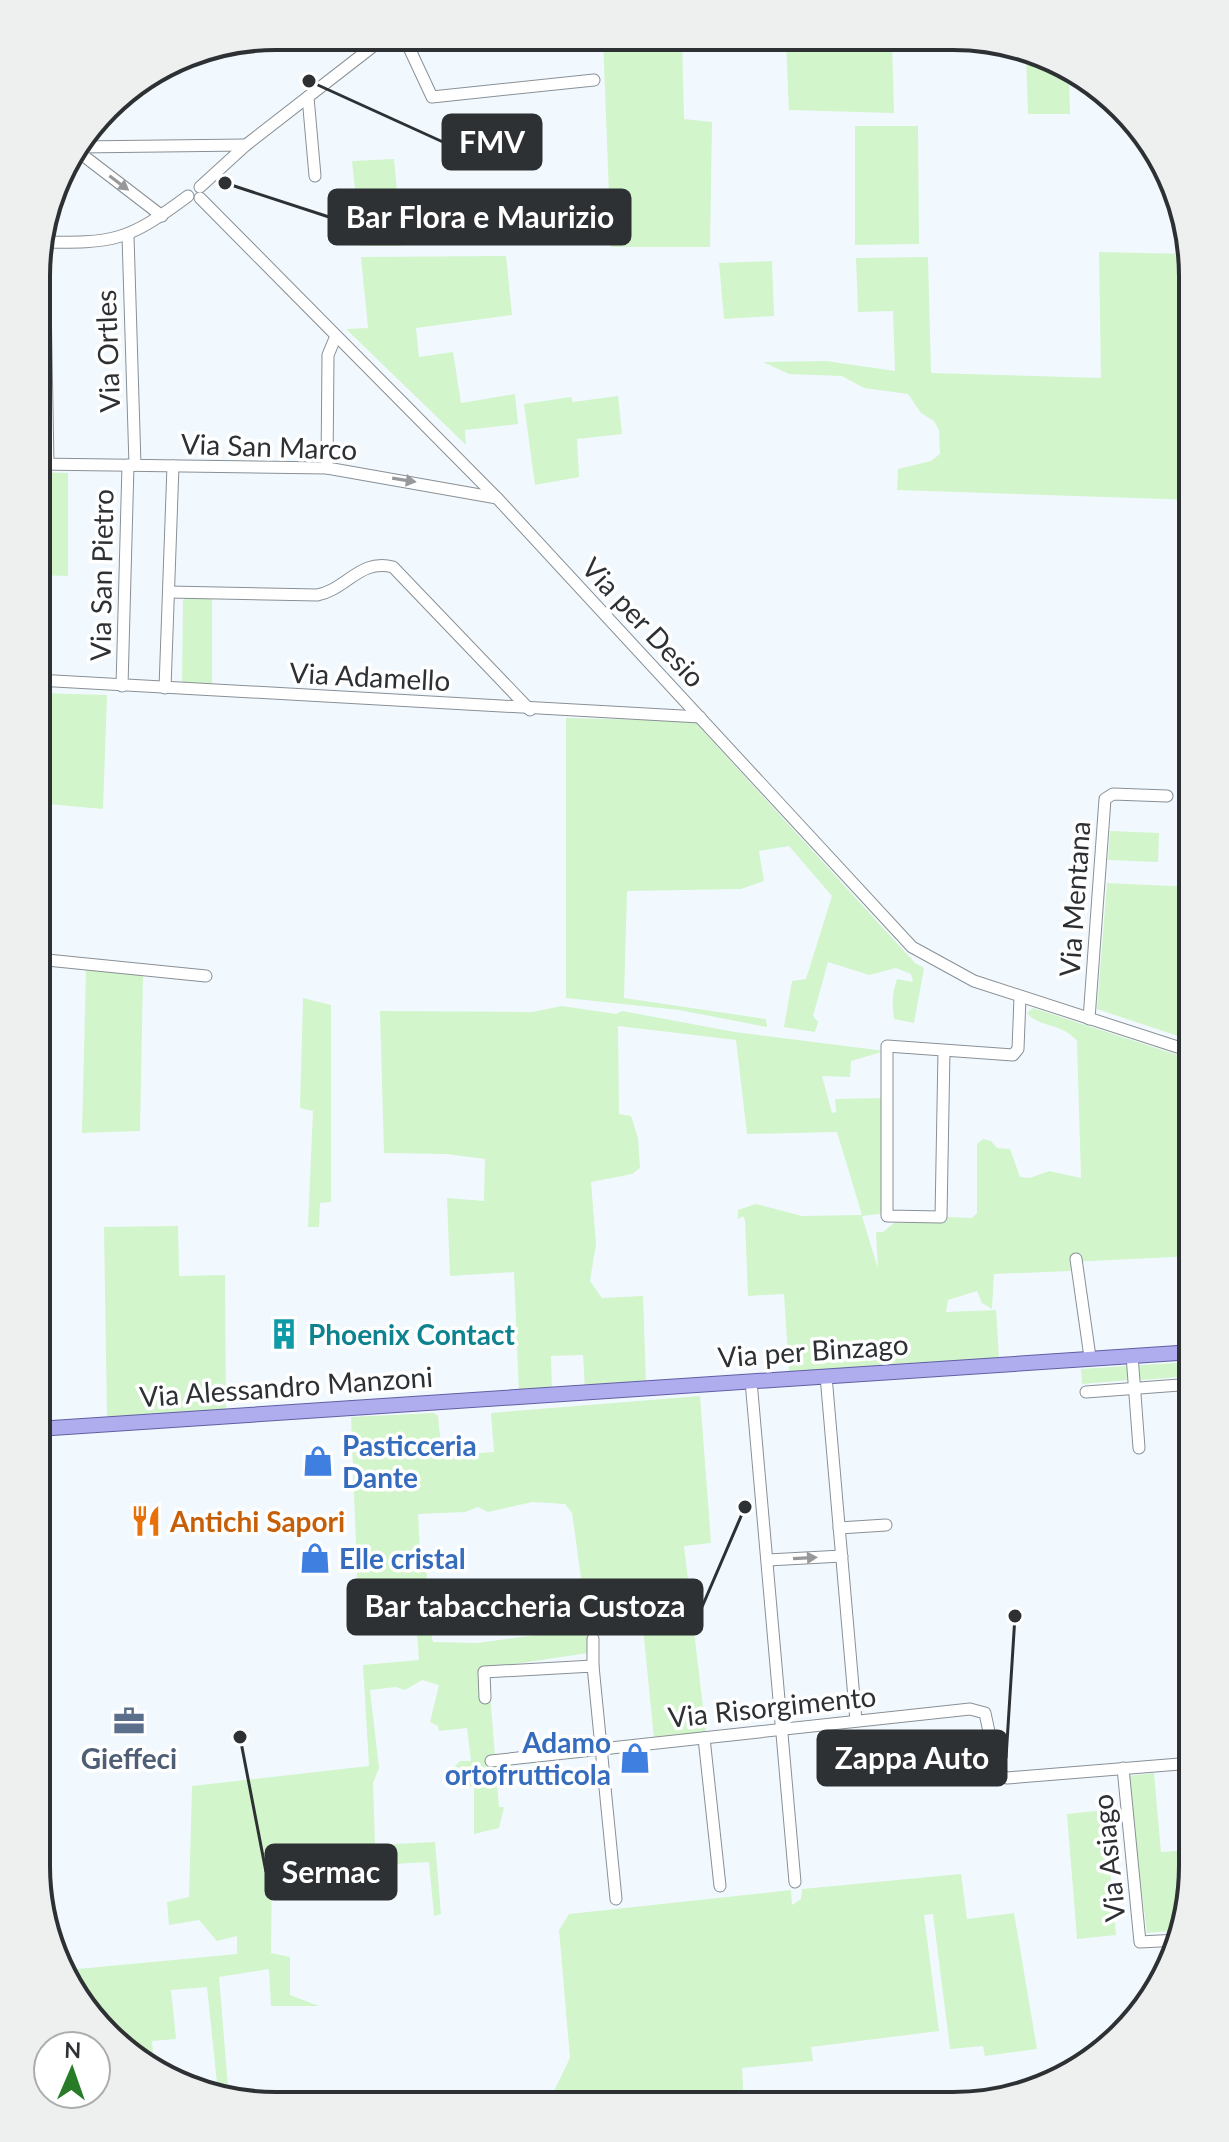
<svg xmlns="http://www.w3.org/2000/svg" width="1229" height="2142" font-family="Lato,sans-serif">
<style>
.green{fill:#d2f5cb;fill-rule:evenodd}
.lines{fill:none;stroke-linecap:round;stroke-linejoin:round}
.minor-casing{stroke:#899096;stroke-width:13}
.major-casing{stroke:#615ea5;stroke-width:16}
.minor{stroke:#fff;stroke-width:11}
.major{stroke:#b0adee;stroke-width:14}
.oneway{fill:#96989a}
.labels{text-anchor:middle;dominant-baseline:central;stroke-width:7;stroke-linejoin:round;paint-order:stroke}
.street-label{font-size:28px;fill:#2e3134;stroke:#fff}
.culture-label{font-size:28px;font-weight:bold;fill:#0d838f;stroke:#fff;text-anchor:start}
.shop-label{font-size:28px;font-weight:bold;fill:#366cbe;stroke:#fff;text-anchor:start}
.food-label{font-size:28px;font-weight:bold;fill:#c56008;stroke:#fff;text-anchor:start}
.service-label{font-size:28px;font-weight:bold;fill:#4e5e75;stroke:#fff}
.rim{fill:none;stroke:#2e3134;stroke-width:4}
.leader{fill:none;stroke:#2e3134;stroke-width:3}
.callout-dot{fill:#2e3134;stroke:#fff;stroke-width:3}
.callout{fill:#2e3134;stroke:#2e3134;stroke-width:3}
.callout-label{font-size:30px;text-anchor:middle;font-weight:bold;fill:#fff}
</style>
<rect width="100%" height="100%" fill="#f1f9ff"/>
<!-- green -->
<g class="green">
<path d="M603 38 682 39 684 119 712 122 710 247H611Z"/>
<path d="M786 39 892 40 894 113 789 110V116Z"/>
<path d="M1026 53 1069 75 1070 114H1028Z"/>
<path d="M855 126H918L919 244 855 245Z"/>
<path d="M394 159 402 246H361L352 161Z"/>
<path d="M1099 252 1189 254 1193 500 897 490 898 469 931 461 940 454 939 430 934 421 921 413 908 394 864 388 842 376 789 374 763 362 826 361 895 371 893 311 858 312 856 258 928 257 931 373 1101 378Z"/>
<path d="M506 256 512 315 416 328 419 357 453 352 461 403 515 394 518 424 465 430 466 445 346 329 368 328 361 257Z"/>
<path d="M772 261 774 316 724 319 719 263Z"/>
<path d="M618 396 622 434 577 439 579 477 535 485 524 404 571 397 573 402Z"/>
<path d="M38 472 68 473V576L38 575Z"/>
<path d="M188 597 212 598V685L182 683 183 600Z"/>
<path d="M37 693 107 695 103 809 37 803Z"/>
<path d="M566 718 694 721 915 963 924 968 914 1023 894 1019C892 1004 892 993 897 979L913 982 911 974 896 968 869 975 828 962 813 1016 818 1022 815 1032 784 1027 792 981 806 979 832 896 789 846 759 851 764 881 741 889 627 891 624 998 766 1019 767 1027 679 1010 566 998Z"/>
<path d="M1110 831 1159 833 1158 862 1108 860Z"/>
<path d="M1107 883 1193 887V1041L1097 1009Z"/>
<path d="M86 969 143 975 140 1131 82 1133Z"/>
<path d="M303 998 331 1005V1202L320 1203 319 1227H308L313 1111 300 1108Z"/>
<path d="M562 1006 616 1014 622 1011 735 1032 885 1051 851 1061 850 1077 822 1076 832 1113 836 1112 835 1099 885 1098 887 1213 862 1216 878 1269 876 1232H883L894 1223 946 1222 948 1217 972 1218 977 1213V1144L983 1139 991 1141 997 1148 1010 1149 1020 1177 1030 1178 1049 1171 1081 1178 1077 1041C1061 1022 1039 1028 1027 1013L1033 1008 1193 1060V1256L1072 1262 1070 1271 994 1274 992 1309 982 1303 977 1291 948 1300 946 1312 996 1310 999 1359 789 1372 784 1294 748 1296 745 1220 743 1216 738 1219V1210L756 1204 802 1216 862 1215 837 1132 747 1134 736 1040 618 1026 619 1114 631 1116 638 1138 640 1168 632 1174 591 1182 596 1244 590 1281 602 1298 643 1296 646 1384 585 1390 583 1355 551 1356 552 1392 519 1394 514 1272 450 1276 447 1198 484 1201 485 1159 446 1154 384 1153 380 1011 532 1012Z"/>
<path d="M178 1226 179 1276 225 1275 226 1412 107 1418 104 1227Z"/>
<path d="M1193 1362V1376L1140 1380 1139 1365Z"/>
<path d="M1127 1366 1129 1380 1082 1384 1081 1369Z"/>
<path d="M700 1396 711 1543 684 1546 706 1733 654 1739 643 1628 588 1636V1653L488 1668 499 1807H504L499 1828 474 1834V1786L464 1787 461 1778 454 1776 453 1768 460 1761H471L467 1728 439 1731 438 1726 430 1722 439 1685 422 1680 405 1690 396 1687 370 1690 379 1768 373 1783 375 1845 435 1842 441 1914 434 1916 429 1862 272 1871 271 1953 290 1957V1995L319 2006H271L269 1969 219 1977 229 2099 240 2098 241 2103 198 2091 194 2086 217 2083 207 1987 171 1990 176 2039 152 2041 154 2069 118 2047 67 1970 237 1954V1936L217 1941 199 1920 169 1925 167 1902 189 1897 192 1786 369 1766 363 1665 419 1660 414 1592 358 1596 351 1417 434 1413 438 1416 442 1456 494 1452 491 1413ZM532 1502 565 1504 572 1513 588 1628 477 1643 433 1642 425 1604 427 1575 420 1553 418 1514 465 1512 478 1507 488 1512Z"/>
<path d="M1154 1773 1161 1852 1192 1850V1882L1181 1930 1147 1933 1127 1776Z"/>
<path d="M1105 1810 1116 1935 1077 1939 1067 1814Z"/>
<path d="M961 1874 967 1919 1014 1913 1037 2049 985 2056 983 2046 950 2049 933 1914 924 1915 939 2031 811 2047 813 2061 742 2068 744 2105H556L554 2091 570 2058 559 1930 569 1914 791 1890 792 1905 801 1899 802 1889Z"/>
</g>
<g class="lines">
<defs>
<g id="minor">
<path d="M404 37 432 97 594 80"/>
<path d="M308 97 315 176"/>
<path d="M78 147 246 145"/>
<path d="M76 150 162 216"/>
<path d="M200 187 246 145 385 37"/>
<path d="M200 198 497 498 912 947 974 981 1193 1052"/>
<path d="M128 236 135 465"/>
<path d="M39 242C115 243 126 242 188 196"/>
<path d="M44 242 48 464"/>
<path d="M38 464 327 468 497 498"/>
<path d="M327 468 328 355 336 336"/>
<path d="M169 592 317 595C346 590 360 558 393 567L530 710"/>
<path d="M37 680 700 717"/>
<path d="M122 686 128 465"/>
<path d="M165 688 173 466"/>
<path d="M37 959 206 976"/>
<path d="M1089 1019 1105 799 1113 794 1167 796"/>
<path d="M944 1051 941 1217 887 1216V1046L1013 1055 1018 1049 1020 997"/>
<path d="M1076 1259 1090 1357"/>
<path d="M1132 1355 1139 1448"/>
<path d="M826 1376 856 1721"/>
<path d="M751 1381 795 1882"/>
<path d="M1086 1392 1193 1384"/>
<path d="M839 1528 886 1525"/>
<path d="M768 1560 842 1556"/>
<path d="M593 1639V1666"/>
<path d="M485 1698 484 1672 593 1666 616 1899"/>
<path d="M704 1738 720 1886"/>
<path d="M491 1761 970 1709 985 1713 998 1774 1007 1778 1192 1763"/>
<path d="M1123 1768 1140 1942 1179 1940"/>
</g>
<path id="major" d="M37 1429 1193 1352"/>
</defs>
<!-- minor casing -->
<use href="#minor" class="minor-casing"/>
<!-- major casing -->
<use href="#major" class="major-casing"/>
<!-- minor -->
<use href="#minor" class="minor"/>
<!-- major -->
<use href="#major" class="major"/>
</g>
<!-- one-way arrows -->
<defs><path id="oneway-solid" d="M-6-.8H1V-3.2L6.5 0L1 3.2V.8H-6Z" transform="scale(2)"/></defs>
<g class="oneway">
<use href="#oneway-solid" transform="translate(119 183) rotate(37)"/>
<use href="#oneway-solid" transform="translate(404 480) rotate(9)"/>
<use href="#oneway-solid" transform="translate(805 1558) rotate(-3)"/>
</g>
<!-- icons -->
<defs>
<symbol id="building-bare" viewBox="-9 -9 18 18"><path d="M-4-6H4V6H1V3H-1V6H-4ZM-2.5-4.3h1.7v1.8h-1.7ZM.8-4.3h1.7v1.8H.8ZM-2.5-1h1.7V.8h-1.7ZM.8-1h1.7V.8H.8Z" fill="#0f9aa8" stroke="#fff" stroke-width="2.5" paint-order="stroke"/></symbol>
<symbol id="shop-bare" viewBox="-9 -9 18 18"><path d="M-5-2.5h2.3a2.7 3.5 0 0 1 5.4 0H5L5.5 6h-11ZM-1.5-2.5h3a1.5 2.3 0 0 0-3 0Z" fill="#3f7fe0" stroke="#fff" stroke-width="2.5" paint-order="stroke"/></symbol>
<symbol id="restaurant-bare" viewBox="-9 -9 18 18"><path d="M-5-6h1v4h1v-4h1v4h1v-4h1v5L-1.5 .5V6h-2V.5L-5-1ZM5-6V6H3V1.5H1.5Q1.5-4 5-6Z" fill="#e8710a" stroke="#fff" stroke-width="2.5" paint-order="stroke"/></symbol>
<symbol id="office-bare" viewBox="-9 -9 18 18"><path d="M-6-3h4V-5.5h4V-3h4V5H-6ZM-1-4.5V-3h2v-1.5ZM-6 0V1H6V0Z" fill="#5c6f8a" stroke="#fff" stroke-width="2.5" paint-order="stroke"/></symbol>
</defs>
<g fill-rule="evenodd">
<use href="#building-bare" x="262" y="1312" width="44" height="44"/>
<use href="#shop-bare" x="296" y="1439" width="44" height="44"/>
<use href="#restaurant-bare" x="124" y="1499" width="44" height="44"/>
<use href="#shop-bare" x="293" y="1536" width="44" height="44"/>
<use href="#office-bare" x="107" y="1699" width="44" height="44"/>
<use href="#shop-bare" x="613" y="1736" width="44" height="44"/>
</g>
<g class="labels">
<!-- street labels -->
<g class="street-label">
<text transform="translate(107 351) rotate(-92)">Via Ortles</text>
<text transform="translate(269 446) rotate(2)">Via San Marco</text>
<text transform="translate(101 575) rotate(-89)">Via San Pietro</text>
<text transform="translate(644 622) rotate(47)">Via per Desio</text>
<text transform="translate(370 676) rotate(3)">Via Adamello</text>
<text transform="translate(1074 899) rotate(-86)">Via Mentana</text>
<text transform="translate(813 1350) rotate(-4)">Via per Binzago</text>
<text transform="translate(286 1386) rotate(-4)">Via Alessandro Manzoni</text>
<text transform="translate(772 1706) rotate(-6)">Via Risorgimento</text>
<text transform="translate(1108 1858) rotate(-96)">Via Asiago</text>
</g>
<!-- culture labels -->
<g class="culture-label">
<text x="308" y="1334">Phoenix Contact</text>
</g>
<!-- shop labels -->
<g class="shop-label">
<text x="342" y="1445">Pasticceria<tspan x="342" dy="32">Dante</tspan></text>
<text x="339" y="1558">Elle cristal</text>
<text x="611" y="1742" text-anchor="end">Adamo<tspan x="611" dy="32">ortofrutticola</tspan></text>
</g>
<!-- food labels -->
<g class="food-label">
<text x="170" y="1521">Antichi Sapori</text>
</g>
<!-- service labels -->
<g class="service-label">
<text x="129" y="1758">Gieffeci</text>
</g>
</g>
<!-- crop -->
<path d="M0 0H1229V2142H0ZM276 50H953A226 226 0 0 1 1179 276V1866A226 226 0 0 1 953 2092H276A226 226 0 0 1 50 1866V276A226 226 0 0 1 276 50Z" fill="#eeefef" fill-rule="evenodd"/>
<path class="rim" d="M276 50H953A226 226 0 0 1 1179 276V1866A226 226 0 0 1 953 2092H276A226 226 0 0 1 50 1866V276A226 226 0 0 1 276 50Z"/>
<!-- callouts -->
<path class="leader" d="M309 81L443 142M225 183L329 217M745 1507L702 1607M1015 1616L1006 1758M240 1737L266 1872"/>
<g class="callout-dot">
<circle cx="309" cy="81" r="8"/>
<circle cx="225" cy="183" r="8"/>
<circle cx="745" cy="1507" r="8"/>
<circle cx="1015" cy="1616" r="8"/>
<circle cx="240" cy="1737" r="8"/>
</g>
<g class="callout">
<rect x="443" y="115" width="98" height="54" rx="8"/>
<rect x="329" y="190" width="301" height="54" rx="8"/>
<rect x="348" y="1580" width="354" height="54" rx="8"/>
<rect x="818" y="1731" width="188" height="54" rx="8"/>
<rect x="266" y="1845" width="130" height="54" rx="8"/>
</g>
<g class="callout-label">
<text x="492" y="153">FMV</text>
<text x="480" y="228">Bar Flora e Maurizio</text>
<text x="525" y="1617">Bar tabaccheria Custoza</text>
<text x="912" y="1769">Zappa Auto</text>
<text x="331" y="1883">Sermac</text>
</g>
<!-- north arrow -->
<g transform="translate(72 2070) rotate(2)"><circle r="38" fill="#ffffff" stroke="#abadae" stroke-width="2"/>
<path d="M0-6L14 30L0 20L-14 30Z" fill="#287c28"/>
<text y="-12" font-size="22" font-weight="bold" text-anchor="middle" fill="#2e3134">N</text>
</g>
</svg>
